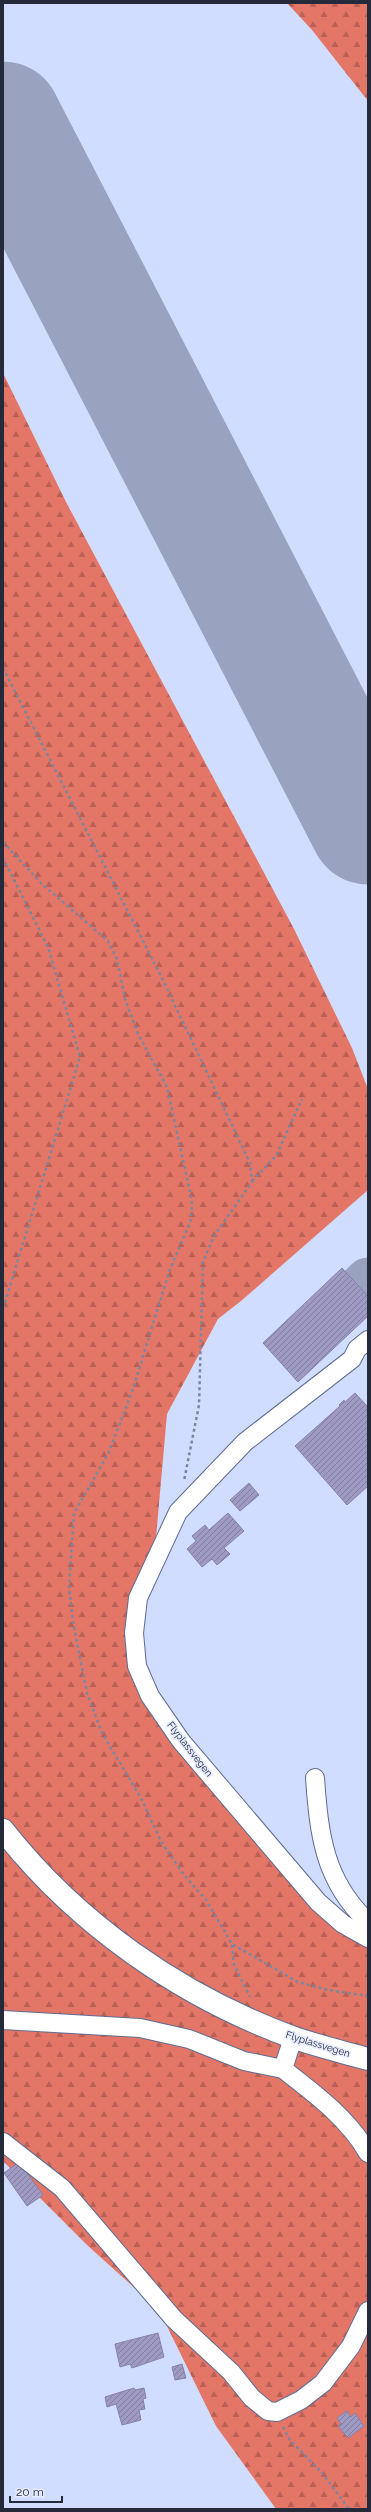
<svg xmlns="http://www.w3.org/2000/svg" width="371" height="2512" font-family="Raleway,sans-serif">
<style>
.forest{fill:url(#forest-firs)}
.lines{fill:none;stroke-linecap:round;stroke-linejoin:round}
.taxiway{stroke:#99a2be;stroke-width:47}
.runway{stroke:#99a2be;stroke-width:117}
.building{fill:url(#building-hatch);stroke:#8682aa}
.minor-casing{stroke:#5f6c91;stroke-width:20}
.major-casing{stroke:#5f6c91;stroke-width:24}
.path{stroke:#7d869f;stroke-width:2.5;stroke-dasharray:3 3;stroke-linecap:butt}
.minor{stroke:#fff;stroke-width:18}
.major{stroke:#fff;stroke-width:22}
.labels{text-anchor:middle;dominant-baseline:central;stroke-width:3.5;stroke-linejoin:round;paint-order:stroke}
.street-label{font-size:10px;fill:#252a3a;stroke:#e4ebfc}
</style>
<defs>
<pattern id="forest-firs" width="22" height="20" patternUnits="userSpaceOnUse"><rect width="22" height="20" fill="#e47667"/><path d="M5 1l3.5 6h-7zM16 11l3.5 6h-7z" fill="#b96156"/></pattern>
<pattern id="building-hatch" width="6" height="6" patternUnits="userSpaceOnUse"><rect width="6" height="6" fill="#9e9ac4"/><path d="M-1 1l2-2M0 6l6-6M5 7l2-2" fill="none" stroke="#817ea0"/></pattern>
</defs>
<rect width="100%" height="100%" fill="#d1ddff"/>
<!-- forest -->
<g class="forest">
<path d="M287 3H368V101L312 30Z"/>
<path d="M3 373 66 502 294 929 352 1048 368 1089V1190L241 1301 218 1319 167 1414 155 1549 128 1659 164 1728 340 1913 368 1930V2509H276L216 2426 159 2310 87 2245 3 2161Z"/>
</g>
<g class="lines">
<!-- taxiway -->
<path class="taxiway" d="M363 1286 368 1281"/>
<!-- runway -->
<path class="runway" d="M3 120 368 826"/>
</g>
<!-- building -->
<g class="building">
<path d="M342 1268 368 1296V1316L298 1382 263 1343Z"/>
<path d="M355 1393 368 1407V1486L347 1505 295 1446 340 1406 339 1405 344 1400 345 1402Z"/>
<path d="M249 1483 259 1495 240 1511 230 1500Z"/>
<path d="M228 1513 244 1531 224 1548 230 1554 217 1565 212 1559 202 1567 187 1549 196 1541 192 1536 205 1525 209 1530Z"/>
<path d="M19 2162 43 2195 27 2206 4 2173Z"/>
<path d="M158 2333 164 2357 132 2368 130 2364 120 2367 115 2344Z"/>
<path d="M182 2364 186 2378 175 2380 172 2367Z"/>
<path d="M134 2388 135 2390 144 2388 146 2398 143 2399 145 2409 139 2410 141 2420 122 2425 116 2404 107 2407 105 2397Z"/>
<path d="M347 2411 351 2417 355 2413 364 2426 348 2438 338 2426 341 2424 337 2418Z"/>
</g>
<g class="lines">
<defs>
<g id="minor">
<path d="M368 1340 357 1349 352 1359 245 1442 178 1512 138 1598 134 1633 137 1666 150 1696 181 1741 318 1902 343 1924 368 1938"/>
<path d="M315 1778C319 1834 324 1881 368 1922"/>
<path d="M3 2020 140 2028 189 2039 244 2061 283 2069 293 2038"/>
<path d="M283 2069C314 2093 348 2118 368 2153"/>
<path d="M3 2142 62 2188 174 2319 231 2372 252 2398 268 2411 277 2412 301 2400 323 2383 351 2346 368 2311"/>
</g>
<path id="major" d="M3 1830C77 1924 180 1996 292 2037 317 2046 343 2052 368 2059"/>
</defs>
<!-- minor casing -->
<use href="#minor" class="minor-casing"/>
<!-- major casing -->
<use href="#major" class="major-casing"/>
<!-- path -->
<g class="path">
<path d="M3 668 161 976 250 1163 252 1182 214 1236 203 1262 199 1405 184 1481"/>
<path d="M3 842 41 883 108 941 117 959 125 999 138 1034 167 1087 192 1201 191 1220 169 1272 132 1392 108 1454 74 1513 69 1587 73 1622 87 1693 102 1733 141 1798 162 1843 184 1875 206 1900 232 1944 298 1982 328 1990 368 1996"/>
<path d="M3 858 48 947 80 1057 3 1309"/>
<path d="M252 1181 276 1156 302 1099"/>
<path d="M232 1945 234 1965 250 1997"/>
<path d="M283 2427 290 2440 322 2473 349 2509"/>
</g>
<!-- minor -->
<use href="#minor" class="minor"/>
<!-- major -->
<use href="#major" class="major"/>
</g>
<g class="labels">
<!-- street labels -->
<g class="street-label">
<text transform="translate(190 1749) rotate(52)">Flyplassvegen</text>
<text transform="translate(318 2044) rotate(17)">Flyplassvegen</text>
</g>
</g>
<!-- border -->
<rect width="371" height="2512" fill="none" stroke="#252a3a" stroke-width="8"/>
<!-- scale -->
<path d="M10 2496v6h52v-6" fill="none" stroke="#252a3a" stroke-width="2"/>
<text x="16" y="2496" font-size="12" fill="#252a3a" stroke="#e4ebfc" stroke-width="3" paint-order="stroke">20 m</text>
</svg>
